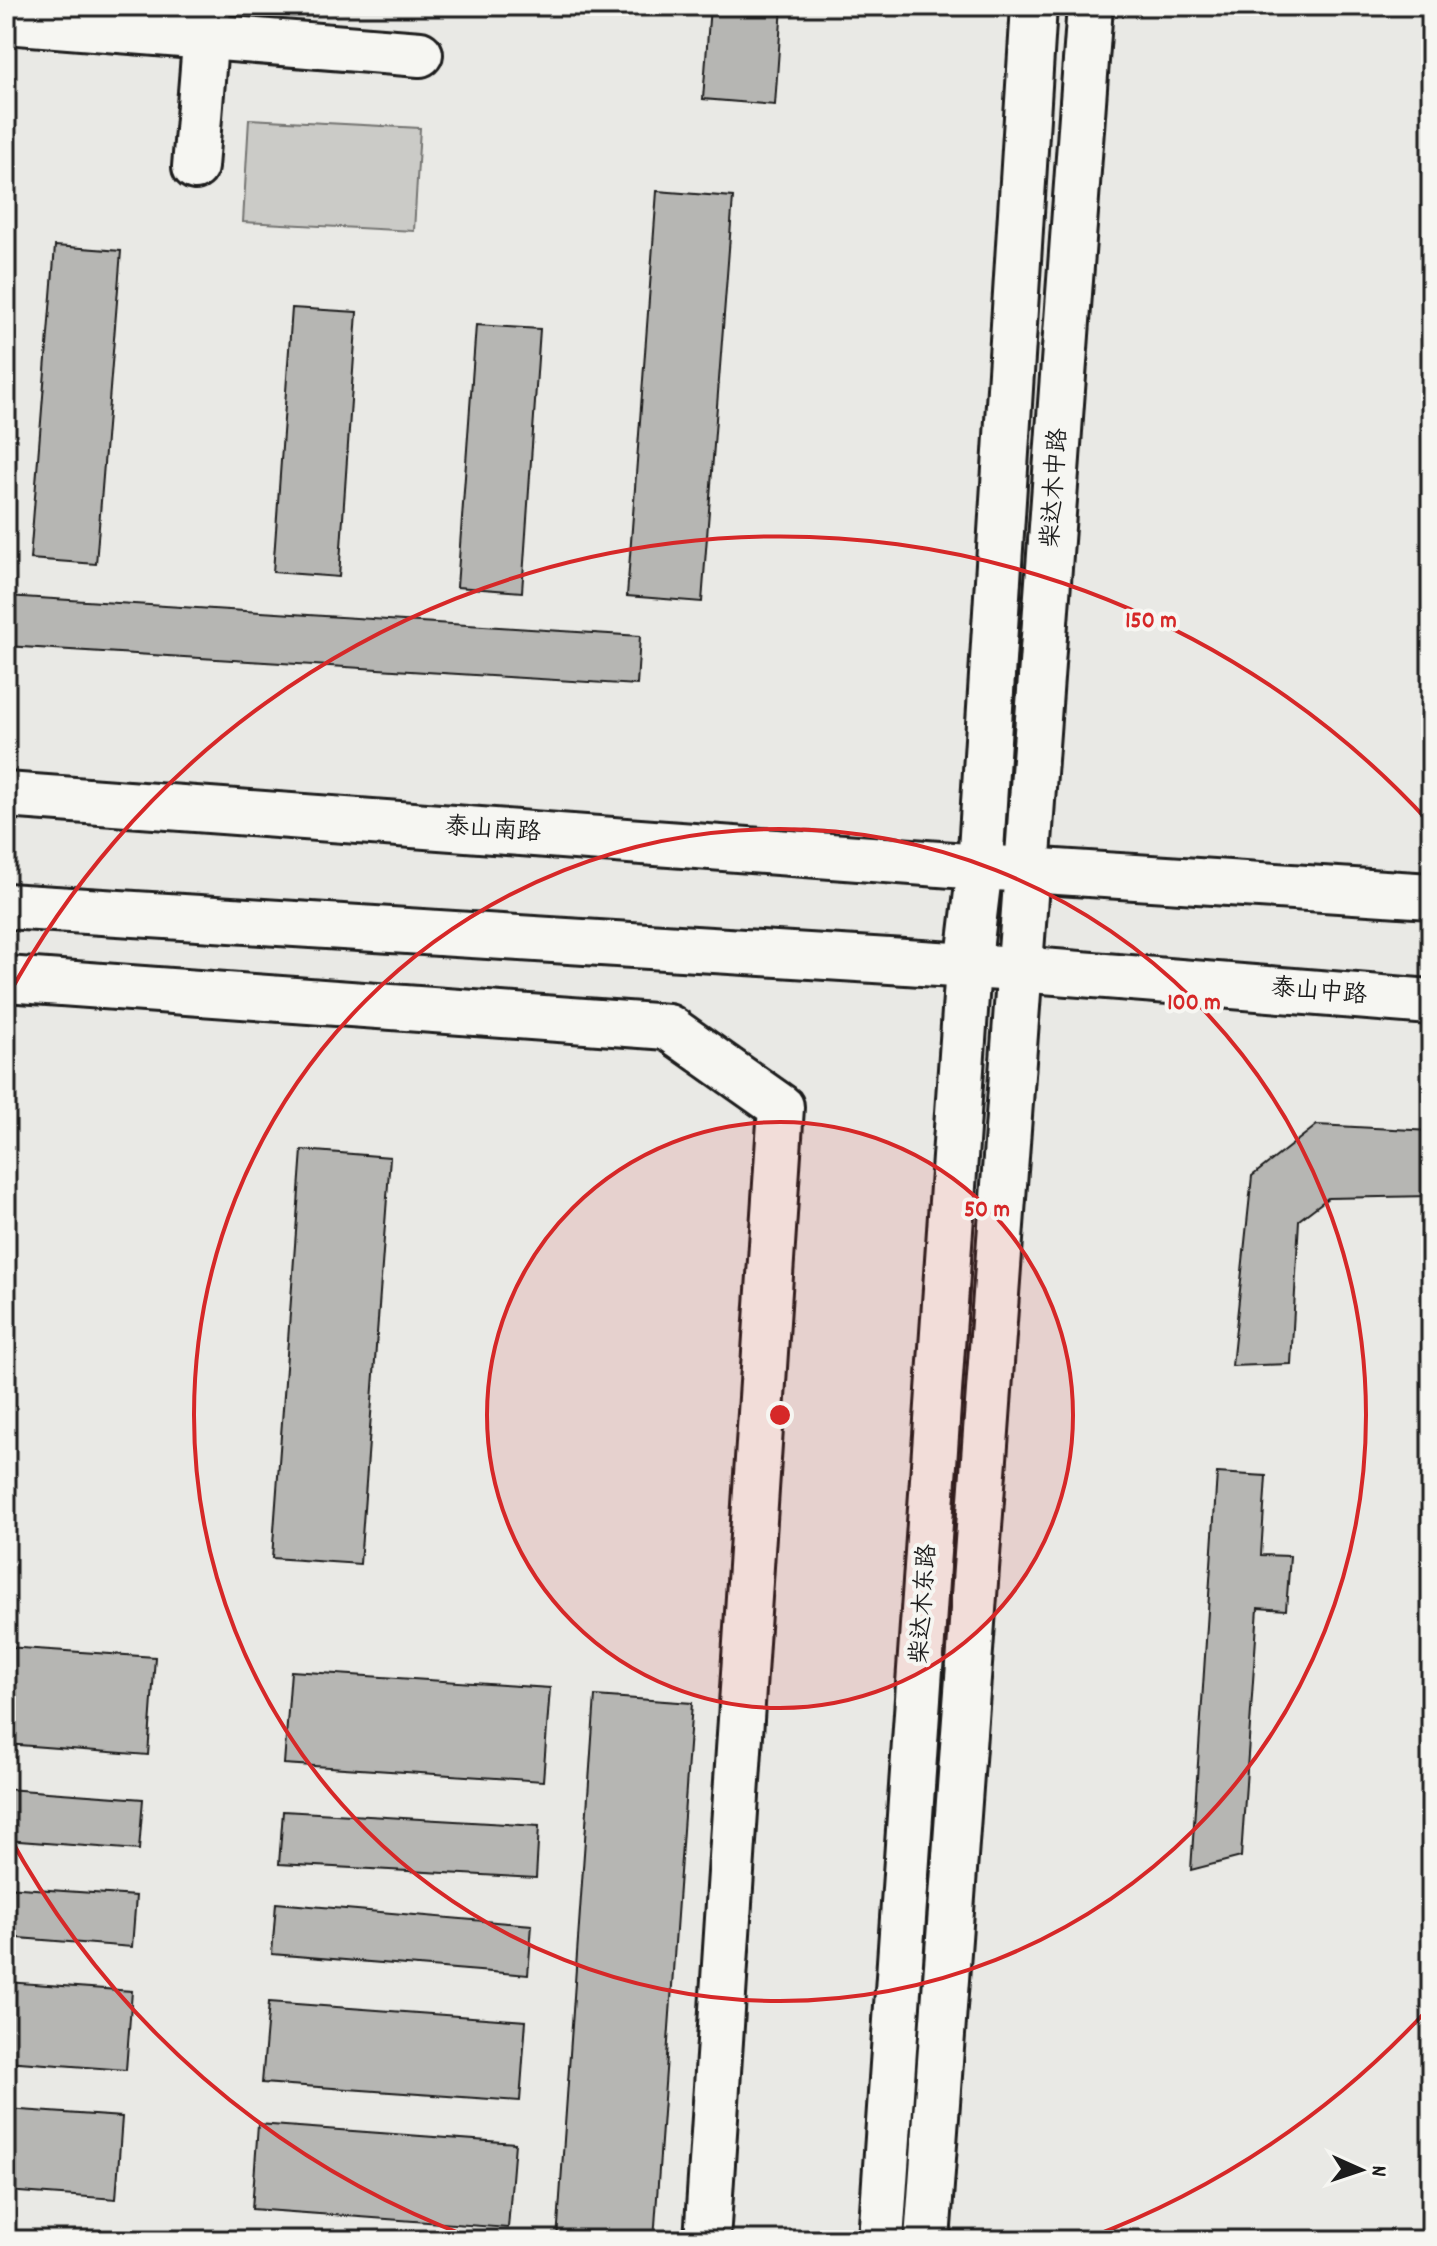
<svg xmlns="http://www.w3.org/2000/svg" width="1437" height="2246" font-family="Dekko,'LXGW WenKai TC',sans-serif">
<style>
.green{fill:#cbcbc7;stroke:#747472;stroke-width:2}
.building{fill:#b6b6b3;stroke:#1c1c1c;stroke-width:2}
.lines{fill:none;stroke-linecap:round;stroke-linejoin:round}
.minor-casing{stroke:#1c1c1c;stroke-width:50}
.major-casing{stroke:#1c1c1c;stroke-width:50}
.minor{stroke:#f6f6f2;stroke-width:44}
.major{stroke:#f6f6f2;stroke-width:44}
.ring{fill:none;stroke:#d62828;stroke-width:4}
.labels{text-anchor:middle;dominant-baseline:central;stroke-width:8;stroke-linejoin:round;paint-order:stroke}
.street-label{font-size:24px;fill:#1c1c1c;stroke:#f6f6f2}
.centre{fill:#d62828;stroke:#f6f6f2;stroke-width:4}
.ring-label{font-size:24px;text-anchor:middle;font-weight:bold;fill:#d62828;stroke:#f6f6f2;stroke-width:8;stroke-linejoin:round;paint-order:stroke}
</style>
<rect width="100%" height="100%" fill="#e9e9e5"/>
<filter id="ink" filterUnits="userSpaceOnUse"><feTurbulence type="fractalNoise" baseFrequency=".0125" numOctaves="2"/><feDisplacementMap in="SourceGraphic" scale="16" xChannelSelector="R" yChannelSelector="G"/><feConvolveMatrix kernelMatrix="1 2 1 2 8 2 1 2 1" color-interpolation-filters="sRGB"/></filter>
<g filter="url(#ink)">
<!-- green -->
<path class="green" d="M249 119 420 128 414 231 243 222Z"/>
<!-- building -->
<g class="building">
<path d="M710 6H782L775 105 703 99Z"/>
<path d="M657 191 733 197 702 602 627 596Z"/>
<path d="M55 246 121 251 96 564 30 559Z"/>
<path d="M292 308 357 312 339 577 273 572Z"/>
<path d="M476 325 540 329 522 592 457 587Z"/>
<path d="M6 596 640 636 637 685 6 646Z"/>
<path d="M1317 1125 1431 1131V1196L1328 1198 1299 1220 1291 1364 1232 1366 1252 1176Z"/>
<path d="M302 1150 390 1157 360 1564 272 1558Z"/>
<path d="M1217 1473 1266 1476 1261 1555 1290 1556 1286 1610 1258 1608 1241 1857 1191 1870Z"/>
<path d="M6 1647 155 1657 148 1755 6 1744Z"/>
<path d="M291 1671 550 1688 543 1781 284 1764Z"/>
<path d="M595 1696 692 1703 654 2240H557Z"/>
<path d="M6 1789 143 1799 139 1850 6 1840Z"/>
<path d="M283 1811 539 1826 536 1878 279 1864Z"/>
<path d="M6 1887 136 1896 132 1947 6 1937Z"/>
<path d="M276 1903 532 1925 528 1975 272 1954Z"/>
<path d="M6 1982 132 1991 126 2070 6 2061Z"/>
<path d="M269 2002 526 2021 520 2101 262 2083Z"/>
<path d="M6 2109 122 2117 116 2199 6 2191Z"/>
<path d="M258 2124 515 2143 508 2228 252 2209Z"/>
</g>
<g class="lines">
<defs>
<g id="minor">
<path d="M6 21 420 54"/>
<path d="M195 167 208 6"/>
<path d="M6 795 980 867 1431 896"/>
<path d="M6 906 1018 969 1431 1002"/>
<path d="M6 979 668 1027 781 1107 707 2240"/>
</g>
<g id="major">
<path d="M881 2240 968 967 980 867 1034 6"/>
<path d="M927 2240 1090 6"/>
</g>
</defs>
<!-- minor casing -->
<use href="#minor" class="minor-casing"/>
<!-- major casing -->
<use href="#major" class="major-casing"/>
<!-- minor -->
<use href="#minor" class="minor"/>
<!-- major -->
<use href="#major" class="major"/>
</g>
</g>
<!-- distance rings -->
<circle cx="780" cy="1415" r="293" fill="#d62828" fill-opacity=".12"/>
<g class="ring">
<circle cx="780" cy="1415" r="293"/>
<circle cx="780" cy="1415" r="586"/>
<path d="M1428 2009A879 879 0 0 1 1088 2238M472 2238A879 879 0 0 1 8 1834M8 996A879 879 0 0 1 1428 821"/>
</g>
<g class="labels">
<!-- street labels -->
<g class="street-label">
<text transform="translate(1056 488) rotate(-86)">柴达木中路</text>
<text transform="translate(493 831) rotate(4)">泰山南路</text>
<text transform="translate(1319 993) rotate(5)">泰山中路</text>
<text transform="translate(925 1604) rotate(-86)">柴达木东路</text>
</g>
</g>
<circle cx="780" cy="1415" r="12" class="centre"/>
<g class="ring-label">
<text x="1151" y="627">150 m</text>
<text x="1194" y="1009">100 m</text>
<text x="987" y="1216">50 m</text>
</g>
<!-- margin -->
<rect width="1437" height="2246" fill="none" stroke="#f6f6f2" stroke-width="32"/>
<rect x="16" y="16" width="1405" height="2214" fill="none" stroke="#1c1c1c" stroke-width="3" filter="url(#ink)"/>
<!-- north arrow -->
<g transform="translate(1361 2170) rotate(93)" stroke="#f6f6f2" stroke-width="6" paint-order="stroke">
<path d="M0-6L14 30L0 20L-14 30Z" fill="#1c1c1c"/>
<text y="-12" font-size="22" font-weight="bold" text-anchor="middle" fill="#1c1c1c">N</text>
</g>
</svg>
